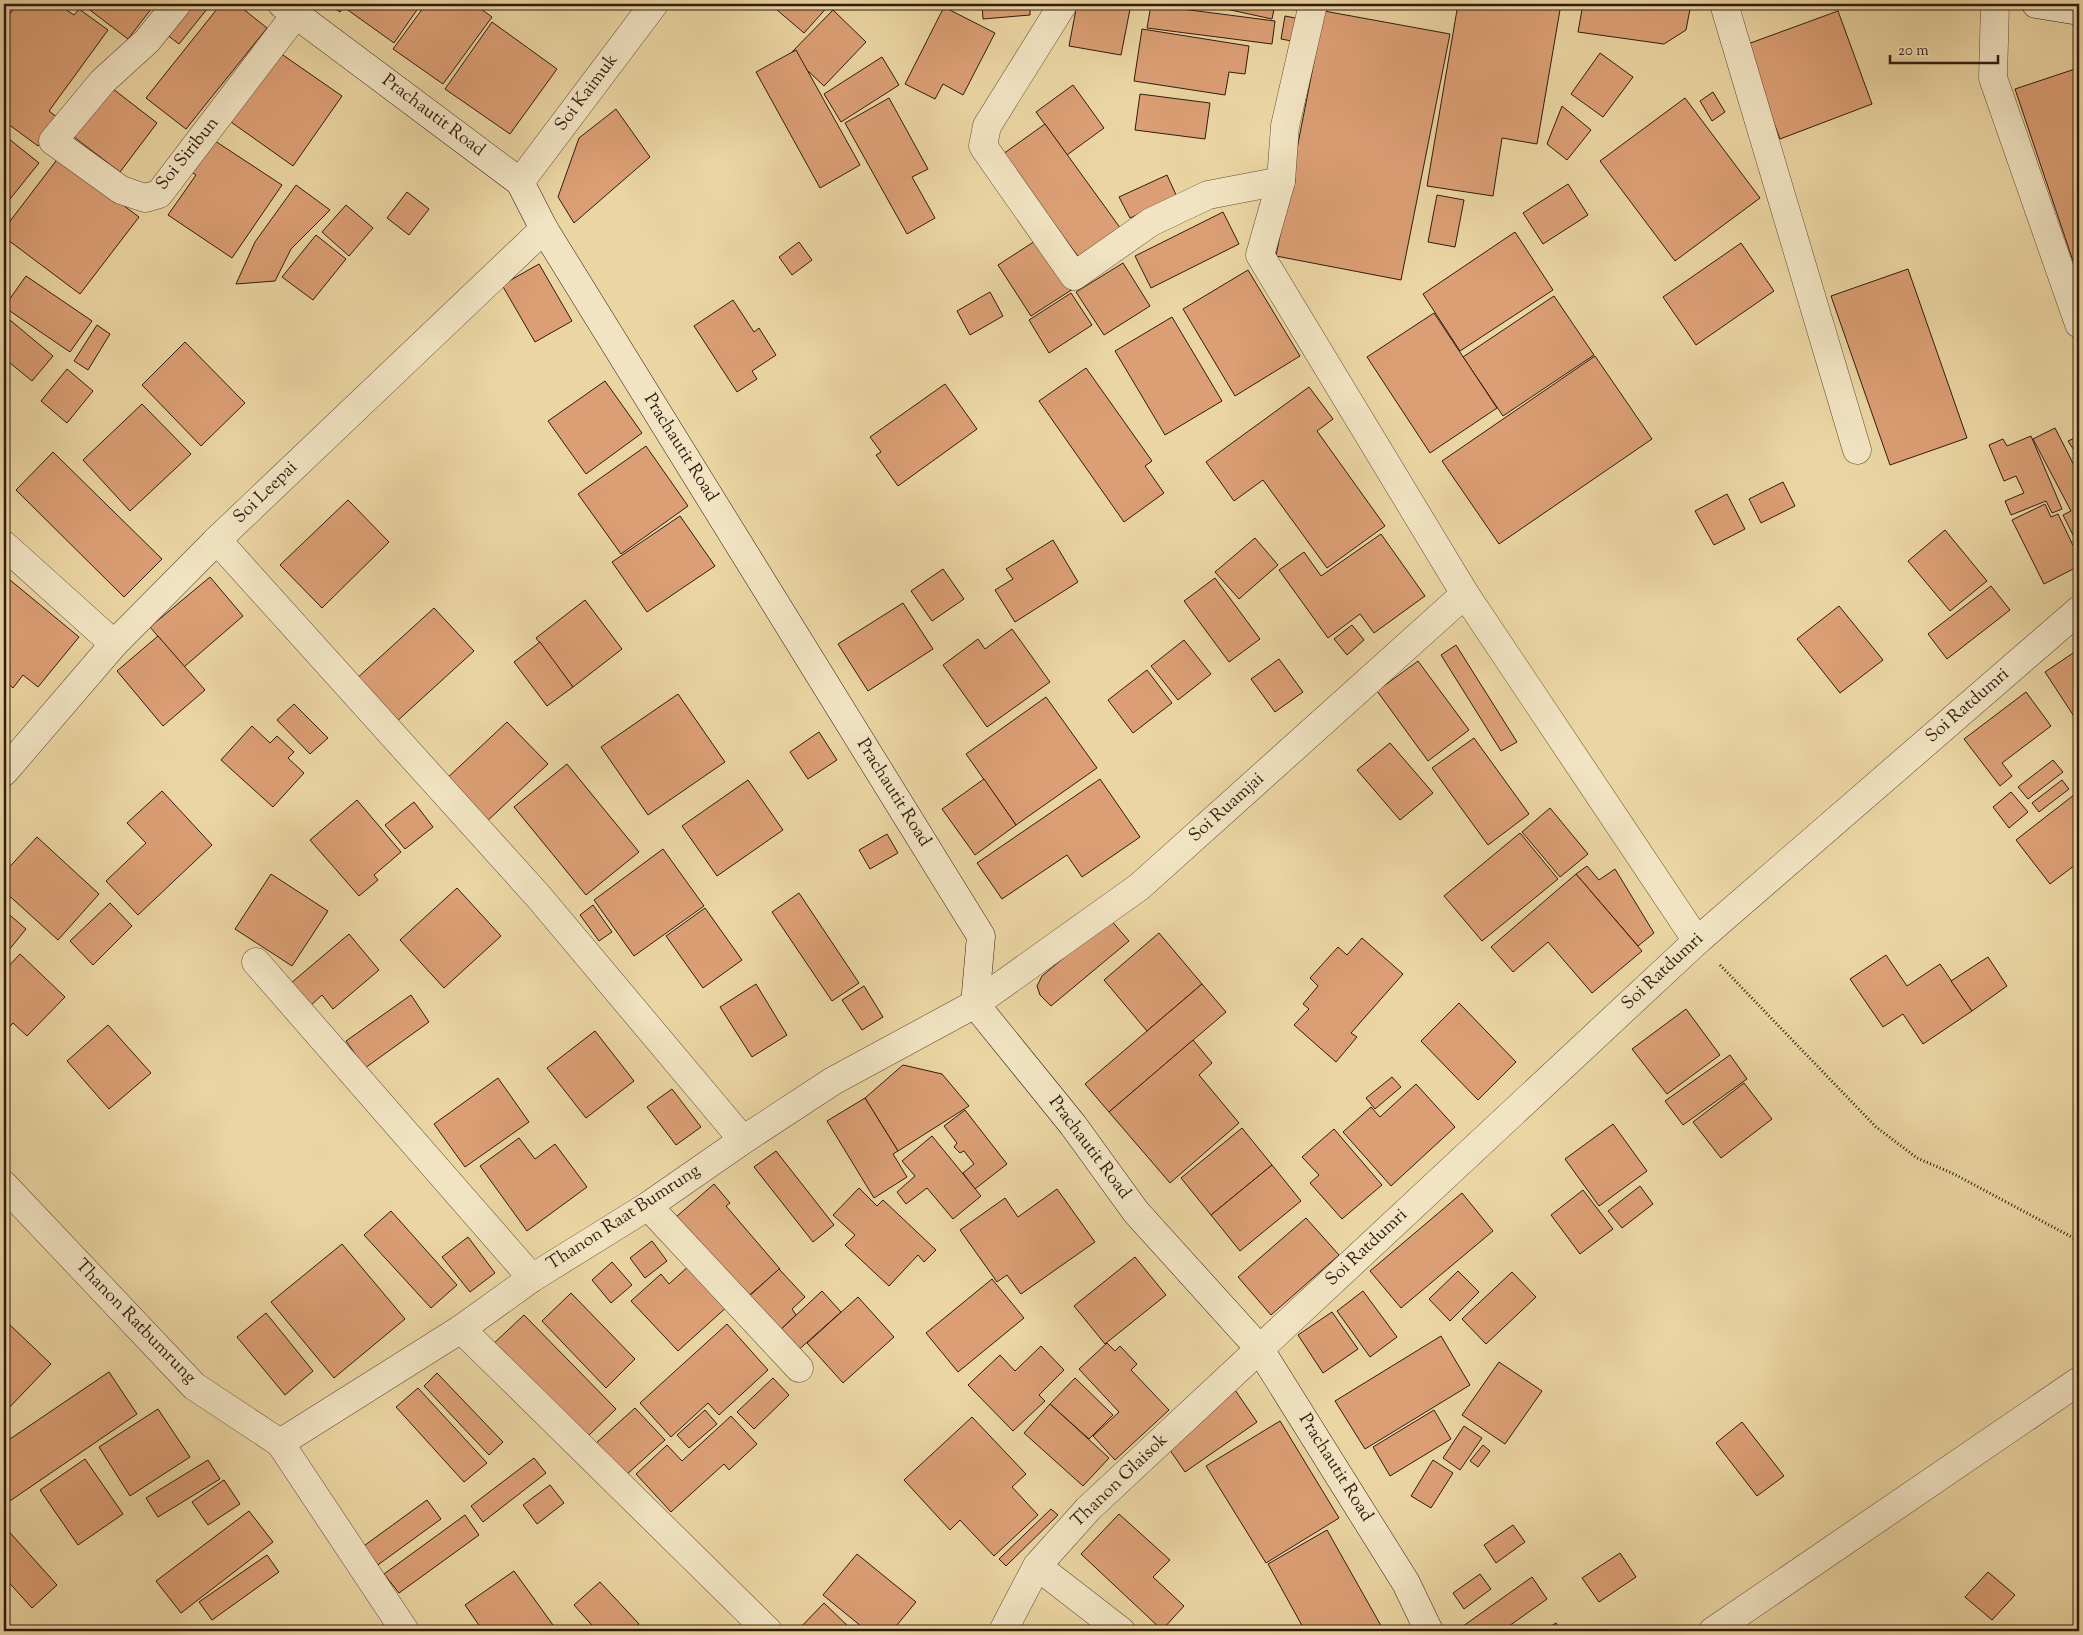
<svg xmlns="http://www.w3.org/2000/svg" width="2083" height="1635" font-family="'Sorts Mill Goudy',serif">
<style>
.building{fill:#dc9f75;stroke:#311b0f}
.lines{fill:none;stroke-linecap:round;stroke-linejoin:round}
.street-casing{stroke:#604a34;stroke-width:29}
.secondary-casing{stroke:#311b0f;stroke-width:29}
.path{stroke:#311b0f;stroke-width:3;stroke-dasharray:1 2.5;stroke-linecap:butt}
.street{stroke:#f2e4c3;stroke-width:28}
.secondary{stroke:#f2e4c3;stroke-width:28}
.labels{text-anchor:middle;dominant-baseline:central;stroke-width:4;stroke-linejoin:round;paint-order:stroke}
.street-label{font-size:18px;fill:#311b0f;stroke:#f2e4c3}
</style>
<rect width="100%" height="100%" fill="#ebd6a3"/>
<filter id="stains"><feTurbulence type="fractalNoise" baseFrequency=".004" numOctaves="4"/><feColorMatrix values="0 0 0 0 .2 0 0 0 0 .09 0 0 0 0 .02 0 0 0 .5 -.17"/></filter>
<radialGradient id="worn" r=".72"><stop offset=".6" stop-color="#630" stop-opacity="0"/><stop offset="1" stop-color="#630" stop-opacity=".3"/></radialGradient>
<!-- building -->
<g class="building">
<path d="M17 4H58L74 15 79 9 108 30 49 111 58 118 38 146 4 121V22Z"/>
<path d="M82 4H155L128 39Z"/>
<path d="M184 4H211L179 44 162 31Z"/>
<path d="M221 4H237L267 28 186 129 146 98Z"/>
<path d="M328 4H346L340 12Z"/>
<path d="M349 4H421L394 43 345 8Z"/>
<path d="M426 4H474L492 17 443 84 393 49Z"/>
<path d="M770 4H830L804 33Z"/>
<path d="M982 4H1030V15L983 19Z"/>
<path d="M1077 4H1131L1121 55 1069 46Z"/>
<path d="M1203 4H1275L1272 19Z"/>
<path d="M1458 4H1561L1537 144 1502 138 1493 196 1427 186Z"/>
<path d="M1583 4H1691L1686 30 1664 44 1578 32Z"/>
<path d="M1151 5 1275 21 1272 44 1147 28Z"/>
<path d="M944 7 995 33 963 95 943 84 935 99 905 84Z"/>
<path d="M833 10 866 42 824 86 790 54Z"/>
<path d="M1324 11 1450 34 1401 280 1276 256Z"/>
<path d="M1838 11 1872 104 1780 139 1745 45Z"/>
<path d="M1285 16 1301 19 1297 42 1281 39Z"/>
<path d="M492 22 557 69 510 134 445 89Z"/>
<path d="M1142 29 1249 46 1245 74 1229 72 1225 95 1134 81Z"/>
<path d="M796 50 860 165 820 188 756 72Z"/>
<path d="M280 53 342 96 293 166 231 122Z"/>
<path d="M1600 53 1633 77 1603 117 1571 94Z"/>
<path d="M882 57 899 85 841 122 824 94Z"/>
<path d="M2075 69 2079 81V259L2073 261 2015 89Z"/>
<path d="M108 85 157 123 120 172 70 134Z"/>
<path d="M1073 85 1104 128 1067 155 1036 112Z"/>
<path d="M1713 92 1725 112 1712 121 1700 101Z"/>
<path d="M1140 94 1210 103 1205 139 1135 130Z"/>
<path d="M889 98 928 169 912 177 935 218 907 234 845 123Z"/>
<path d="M1685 98 1760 198 1675 261 1600 161Z"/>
<path d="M1562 106 1591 130 1567 160 1547 144Z"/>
<path d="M616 109 650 157 574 223 558 197 579 138Z"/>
<path d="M1045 124 1121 229 1080 259 1003 154Z"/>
<path d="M4 135 39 163 6 204 4 202Z"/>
<path d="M212 139 282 185 232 258 168 215 196 175 190 171Z"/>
<path d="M59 157 139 217 80 294 4 237V229Z"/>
<path d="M1167 175 1177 197 1130 218 1119 197Z"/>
<path d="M1568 184 1588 215 1543 244 1523 213Z"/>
<path d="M296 185 330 210 291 249 275 281 236 284 255 242Z"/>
<path d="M407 192 429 209 409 235 387 218Z"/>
<path d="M1437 195 1464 200 1455 247 1428 242Z"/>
<path d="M346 205 373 228 349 256 322 232Z"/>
<path d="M1223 212 1239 244 1151 288 1135 256Z"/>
<path d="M1515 232 1553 290 1460 351 1423 294Z"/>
<path d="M316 235 346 259 313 300 282 277Z"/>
<path d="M1043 236 1076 287 1031 316 998 265Z"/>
<path d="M799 242 812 260 792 275 779 257Z"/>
<path d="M1741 243 1774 291 1696 345 1663 297Z"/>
<path d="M1123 263 1150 306 1104 335 1076 292Z"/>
<path d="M539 264 572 321 535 342 502 285Z"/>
<path d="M1908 269 1967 438 1890 465 1831 296Z"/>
<path d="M1248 270 1300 356 1235 396 1183 309Z"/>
<path d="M26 276 92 321 70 352 4 307Z"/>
<path d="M990 292 1003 316 970 335 957 311Z"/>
<path d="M1071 293 1092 325 1049 353 1029 320Z"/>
<path d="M1554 296 1594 355 1503 416 1463 357Z"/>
<path d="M733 300 754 332 759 328 776 355 752 371 757 379 737 392 694 326Z"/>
<path d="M1434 313 1497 408 1430 453 1367 357Z"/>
<path d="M4 315 53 356 32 381 4 358Z"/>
<path d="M1172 317 1222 401 1165 435 1115 351Z"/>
<path d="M97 325 110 334 88 370 74 361Z"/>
<path d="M185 342 245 403 201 446 142 385Z"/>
<path d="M1595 356 1652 439 1499 544 1442 461Z"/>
<path d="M1086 368 1152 461 1145 466 1164 493 1124 522 1039 401Z"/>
<path d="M67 369 93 391 67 423 41 401Z"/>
<path d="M605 381 642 433 586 474 548 421Z"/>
<path d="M945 384 977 429 898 486 876 455 881 452 870 437Z"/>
<path d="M1309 387 1333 419 1317 431 1385 526 1327 568 1263 480 1234 501 1206 462Z"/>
<path d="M142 404 191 454 130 511 83 460Z"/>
<path d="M2055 428 2079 475V547L2063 515 2071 511 2033 439Z"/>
<path d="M2031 436 2062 509 2052 513 2046 501 2011 515 2005 501 2024 493 2016 476 2004 481 1989 445 2003 439 2007 446Z"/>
<path d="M2079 436V458L2068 441Z"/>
<path d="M646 446 688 506 621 554 578 494Z"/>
<path d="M53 452 162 559 124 597 16 490Z"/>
<path d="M1783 482 1795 506 1761 523 1749 499Z"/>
<path d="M1727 494 1745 529 1714 545 1695 511Z"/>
<path d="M348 500 389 542 322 608 280 565Z"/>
<path d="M2045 504 2051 517 2058 514 2079 558V566L2044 584 2012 520Z"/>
<path d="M680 516 715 566 647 612 612 562Z"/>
<path d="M1945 530 1987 581 1950 611 1908 561Z"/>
<path d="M1381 534 1425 596 1374 633 1360 614 1328 638 1279 570 1304 552 1321 576Z"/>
<path d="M1255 538 1278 565 1239 599 1215 572Z"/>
<path d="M1053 540 1078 582 1015 622 995 590 1013 579 1006 569Z"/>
<path d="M943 569 964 599 932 621 911 591Z"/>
<path d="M4 575 79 637 38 687 23 675 13 688 4 680Z"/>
<path d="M210 577 243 616 184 667 150 627Z"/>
<path d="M1215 578 1260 639 1229 662 1184 601Z"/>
<path d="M1991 586 2010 610 1947 659 1928 634Z"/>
<path d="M585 600 622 649 573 687 536 638Z"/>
<path d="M903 603 933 649 868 691 838 644Z"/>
<path d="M1839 606 1883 660 1840 693 1797 639Z"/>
<path d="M434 608 474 651 395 723 355 680Z"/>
<path d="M1352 625 1364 640 1347 655 1334 639Z"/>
<path d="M1012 629 1050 682 987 727 943 665 978 639 985 649Z"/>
<path d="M158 636 205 690 163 726 117 671Z"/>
<path d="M1184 640 1211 674 1178 700 1151 666Z"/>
<path d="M540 642 573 687 547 706 514 662Z"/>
<path d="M1456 645 1517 742 1501 751 1441 655Z"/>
<path d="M2079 649V724L2045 672Z"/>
<path d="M1279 659 1303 692 1275 712 1251 679Z"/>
<path d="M1418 661 1469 730 1428 761 1377 691Z"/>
<path d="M1147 670 1172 703 1133 733 1108 700Z"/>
<path d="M2026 692 2051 726 2002 763 2012 776 2000 786 1964 739Z"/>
<path d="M678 694 725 762 648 815 601 747Z"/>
<path d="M1046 697 1097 768 1016 825 966 754Z"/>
<path d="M294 704 328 738 310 754 277 720Z"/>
<path d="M507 722 548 764 484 824 444 781Z"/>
<path d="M252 726 270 743 277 736 294 752 288 758 304 773 273 807 221 760Z"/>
<path d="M819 732 837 760 808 779 790 752Z"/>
<path d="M1474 738 1529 814 1488 845 1432 768Z"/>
<path d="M1390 743 1433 793 1400 820 1357 770Z"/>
<path d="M2053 760 2063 772 2028 799 2018 787Z"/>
<path d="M567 764 639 852 586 895 514 807Z"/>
<path d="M984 779 1016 825 975 855 942 809Z"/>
<path d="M1100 779 1140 837 1082 877 1067 855 1002 899 977 863Z"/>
<path d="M748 780 783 830 717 876 682 826Z"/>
<path d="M2062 780 2069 789 2039 812 2032 803Z"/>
<path d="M162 791 212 845 138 915 106 881 146 843 127 823Z"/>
<path d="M2079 791V862L2050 884 2016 840Z"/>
<path d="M2011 792 2028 812 2009 828 1993 807Z"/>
<path d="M357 800 401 852 374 875 378 880 359 896 310 840Z"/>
<path d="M414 802 433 827 405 849 385 825Z"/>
<path d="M1550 808 1588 854 1560 877 1522 832Z"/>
<path d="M1520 833 1558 879 1482 941 1444 896Z"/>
<path d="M887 834 898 853 870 869 859 850Z"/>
<path d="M37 837 99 894 58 940 4 891V873Z"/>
<path d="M663 849 704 906 634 956 594 900Z"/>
<path d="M1587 866 1599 880 1615 869 1654 933 1638 946 1576 874Z"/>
<path d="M271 874 328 911 292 966 235 929Z"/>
<path d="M1576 874 1642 951 1592 993 1548 942 1513 972 1491 947Z"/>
<path d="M457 888 501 936 444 988 400 940Z"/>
<path d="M799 893 859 983 832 1001 772 912Z"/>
<path d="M110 903 132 926 93 965 70 941Z"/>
<path d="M593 905 612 932 599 941 580 915Z"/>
<path d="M705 908 742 960 703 988 666 936Z"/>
<path d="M4 910 26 929 4 956Z"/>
<path d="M1110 919 1129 941 1051 1006 1040 995 1037 986 1042 976Z"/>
<path d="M1159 933 1202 984 1147 1031 1104 980Z"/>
<path d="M349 934 379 970 333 1009 322 995 310 1006 291 983Z"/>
<path d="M1362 938 1403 974 1351 1033 1357 1037 1336 1062 1294 1025 1309 1009 1303 1004 1318 986 1310 978 1338 947 1347 955Z"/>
<path d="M20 954 65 997 27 1036 13 1023 4 1033V971Z"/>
<path d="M1886 955 1907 986 1940 964 1972 1011 1923 1044 1903 1014 1883 1027 1850 979Z"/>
<path d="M1988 957 2007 986 1972 1011 1951 981Z"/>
<path d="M756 984 787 1035 752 1057 720 1007Z"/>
<path d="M1202 984 1226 1012 1109 1112 1085 1084Z"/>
<path d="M864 986 883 1017 862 1030 842 1000Z"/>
<path d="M411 995 429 1022 365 1068 346 1041Z"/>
<path d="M1459 1003 1516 1062 1478 1100 1421 1041Z"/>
<path d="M1686 1009 1720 1055 1667 1094 1632 1049Z"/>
<path d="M108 1025 151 1073 109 1109 67 1061Z"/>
<path d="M595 1031 634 1081 586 1118 547 1068Z"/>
<path d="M1193 1040 1212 1063 1199 1075 1239 1123 1170 1183 1109 1112Z"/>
<path d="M1730 1055 1747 1079 1683 1125 1665 1101Z"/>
<path d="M903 1065 942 1074 969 1106 898 1151 865 1098Z"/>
<path d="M1392 1077 1401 1087 1375 1109 1366 1098Z"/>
<path d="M498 1078 529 1122 465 1167 434 1124Z"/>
<path d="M1744 1083 1772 1119 1721 1158 1693 1122Z"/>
<path d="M1416 1084 1455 1127 1391 1186 1343 1132 1371 1107 1380 1117Z"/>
<path d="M672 1089 701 1127 676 1145 647 1107Z"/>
<path d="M865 1098 898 1151 893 1154 907 1177 874 1198 827 1121Z"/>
<path d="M965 1110 1007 1164 975 1189 963 1173 974 1164 964 1151 960 1153 954 1147 957 1143 944 1126Z"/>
<path d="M1613 1124 1647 1171 1599 1206 1565 1159Z"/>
<path d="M1242 1128 1272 1165 1211 1215 1181 1178Z"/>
<path d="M1334 1129 1382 1185 1342 1219 1310 1183 1319 1175 1302 1157Z"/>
<path d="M932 1136 981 1196 953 1219 927 1188 906 1204 897 1192 915 1176 902 1161Z"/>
<path d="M519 1138 535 1159 555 1144 587 1187 527 1231 480 1166Z"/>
<path d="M776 1151 834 1225 813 1242 754 1167Z"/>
<path d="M1272 1165 1301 1201 1240 1251 1211 1215Z"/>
<path d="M714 1184 730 1203 726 1206 780 1269 746 1298 676 1217Z"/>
<path d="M1640 1186 1653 1204 1622 1228 1608 1211Z"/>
<path d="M859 1188 877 1206 883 1200 936 1250 924 1262 918 1255 889 1286 845 1245 855 1235 833 1215Z"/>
<path d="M1057 1189 1095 1242 1021 1294 1007 1275 997 1282 960 1230 1005 1198 1018 1217Z"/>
<path d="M1583 1190 1613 1229 1580 1254 1551 1215Z"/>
<path d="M1462 1193 1493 1231 1401 1308 1370 1271Z"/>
<path d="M391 1211 457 1285 431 1308 364 1235Z"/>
<path d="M1306 1218 1339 1255 1271 1315 1238 1277Z"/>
<path d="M468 1237 495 1273 470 1292 442 1257Z"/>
<path d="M652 1241 667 1261 645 1278 630 1258Z"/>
<path d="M342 1244 405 1319 334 1378 271 1302Z"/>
<path d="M1135 1257 1166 1295 1105 1344 1074 1306Z"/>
<path d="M612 1262 632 1285 611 1303 592 1280Z"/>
<path d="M691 1264 729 1305 678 1351 631 1301 661 1274 669 1284Z"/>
<path d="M779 1269 805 1297 792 1309 796 1315 777 1333 746 1299Z"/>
<path d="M1458 1271 1479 1292 1450 1321 1429 1299Z"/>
<path d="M1512 1272 1536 1297 1486 1344 1462 1319Z"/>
<path d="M992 1279 1024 1318 958 1372 926 1333Z"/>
<path d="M822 1291 841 1312 795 1353 777 1333Z"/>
<path d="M1363 1291 1397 1337 1370 1357 1337 1311Z"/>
<path d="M571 1293 635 1359 606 1388 542 1321Z"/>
<path d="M858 1297 894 1337 843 1383 807 1343Z"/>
<path d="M1332 1312 1358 1349 1323 1373 1298 1335Z"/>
<path d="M266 1313 313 1371 285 1395 237 1337Z"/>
<path d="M524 1315 616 1409 583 1441 491 1346Z"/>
<path d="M727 1324 768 1370 719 1415 708 1403 671 1437 640 1403Z"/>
<path d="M10 1325 51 1364 4 1413V1332Z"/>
<path d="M1441 1336 1470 1385 1365 1449 1335 1401Z"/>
<path d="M1107 1343 1115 1351 1120 1346 1137 1364 1131 1370 1169 1410 1115 1460 1093 1436 1119 1412 1079 1369Z"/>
<path d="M1041 1346 1064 1370 1039 1395 1045 1401 1013 1431 968 1385 1000 1355 1015 1371Z"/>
<path d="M1499 1362 1542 1391 1505 1444 1462 1415Z"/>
<path d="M109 1372 137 1414 4 1505V1443Z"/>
<path d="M437 1373 503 1442 489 1455 424 1386Z"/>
<path d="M773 1378 789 1395 754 1429 737 1412Z"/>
<path d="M1075 1378 1113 1415 1089 1439 1050 1404Z"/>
<path d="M418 1388 487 1463 464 1482 396 1407Z"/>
<path d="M1235 1390 1257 1422 1185 1472 1163 1440Z"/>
<path d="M1050 1404 1109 1458 1083 1486 1024 1433Z"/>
<path d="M635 1408 665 1440 626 1475 596 1443Z"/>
<path d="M158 1409 190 1457 130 1496 99 1447Z"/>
<path d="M705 1410 717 1424 689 1448 677 1435Z"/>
<path d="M1434 1410 1451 1439 1390 1476 1373 1447Z"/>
<path d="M731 1416 757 1444 729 1470 724 1464 671 1512 636 1474 667 1445 682 1461Z"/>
<path d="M972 1417 1026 1474 1012 1487 1038 1515 994 1556 960 1520 950 1530 904 1480Z"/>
<path d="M1280 1421 1339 1518 1266 1563 1206 1466Z"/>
<path d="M1742 1422 1784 1476 1757 1496 1716 1443Z"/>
<path d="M1464 1426 1482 1438 1460 1470 1443 1458Z"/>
<path d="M1483 1445 1490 1451 1478 1467 1470 1461Z"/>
<path d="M534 1458 546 1473 483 1522 471 1506Z"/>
<path d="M85 1459 123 1514 78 1545 40 1490Z"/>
<path d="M208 1460 220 1479 158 1517 146 1498Z"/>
<path d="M1433 1460 1453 1473 1431 1508 1411 1496Z"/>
<path d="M224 1480 240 1504 208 1525 192 1502Z"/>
<path d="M550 1485 564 1503 537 1524 523 1505Z"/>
<path d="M427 1500 441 1519 375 1567 361 1548Z"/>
<path d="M1051 1509 1058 1515 1006 1566 999 1559Z"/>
<path d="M249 1511 273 1542 181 1613 156 1581Z"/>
<path d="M1119 1514 1170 1560 1153 1577 1184 1606 1162 1630 1081 1554Z"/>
<path d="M465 1515 479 1535 399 1593 384 1574Z"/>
<path d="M1513 1525 1525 1542 1496 1563 1484 1545Z"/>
<path d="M4 1526 57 1585 32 1608 4 1577Z"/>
<path d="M1327 1530 1384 1631H1305L1268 1564Z"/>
<path d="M1620 1553 1636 1577 1599 1602 1582 1578Z"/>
<path d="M857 1554 916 1602 892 1631H867L823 1595Z"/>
<path d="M267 1555 279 1572 212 1620 199 1602Z"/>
<path d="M514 1571 553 1625 543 1631H483L465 1605Z"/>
<path d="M1988 1572 2015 1595 1992 1620 1965 1597Z"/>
<path d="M1480 1574 1491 1589 1464 1609 1453 1593Z"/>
<path d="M1532 1577 1547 1599 1502 1631H1460L1459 1629Z"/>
<path d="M600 1582 639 1624 631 1631H597L574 1605Z"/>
<path d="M824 1603 853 1631H797Z"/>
<path d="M1556 1623 1562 1631H1543Z"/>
</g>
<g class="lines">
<defs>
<g id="street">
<path d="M177 4 147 41 103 81 53 141 121 190 145 198 159 194 296 14"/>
<path d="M1063 4 987 126 983 146 1074 276 1151 222 1208 195 1281 181"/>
<path d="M1313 4 1285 126 1281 181 1260 255 1465 594 1697 941"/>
<path d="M1724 4 1857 450"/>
<path d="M1995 4 1993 78 2079 324"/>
<path d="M520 182 654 4"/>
<path d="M217 540 538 896 743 1140"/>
<path d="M4 545 114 644"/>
<path d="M4 772 114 644 217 540 544 229"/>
<path d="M256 962 532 1278"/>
<path d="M4 1185 194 1386 280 1443 405 1631"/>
<path d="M648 1206 799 1368"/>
<path d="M461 1329 768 1631"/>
<path d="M280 1443 461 1329 532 1278 648 1206 743 1140 833 1081 975 1004 1139 887 1465 594"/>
<path d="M1037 1566 1121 1631"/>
<path d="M1003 1631 1037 1566 1088 1509 1697 941 2079 610"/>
<path d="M1713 1631 2079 1381"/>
</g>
<g id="secondary">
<path d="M282 4 520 182 544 229 981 936 975 1004 1073 1125 1136 1212 1259 1348 1406 1583 1429 1631"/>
<path d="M2036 4 2079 11"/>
</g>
</defs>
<!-- street casing -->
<use href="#street" class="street-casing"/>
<!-- secondary casing -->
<use href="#secondary" class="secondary-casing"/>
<!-- path -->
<path class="path" d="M1720 965 1876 1127 1917 1158 1954 1174 2079 1241"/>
<!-- street -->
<use href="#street" class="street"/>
<!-- secondary -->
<use href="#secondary" class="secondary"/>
</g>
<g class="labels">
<!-- street labels -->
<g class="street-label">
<text transform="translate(587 93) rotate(-53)">Soi Kaimuk</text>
<text transform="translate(433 116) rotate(37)">Prachautit Road</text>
<text transform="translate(188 154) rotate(-51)">Soi Siribun</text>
<text transform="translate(680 448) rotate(58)">Prachautit Road</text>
<text transform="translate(266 493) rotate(-44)">Soi Leepai</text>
<text transform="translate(1968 706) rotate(-41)">Soi Ratdumri</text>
<text transform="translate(893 793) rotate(58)">Prachautit Road</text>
<text transform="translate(1227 808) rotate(-42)">Soi Ruamjai</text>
<text transform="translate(1663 972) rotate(-43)">Soi Ratdumri</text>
<text transform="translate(1089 1148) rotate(53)">Prachautit Road</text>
<text transform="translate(624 1218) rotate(-33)">Thanon Raat Bumrung</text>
<text transform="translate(1367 1248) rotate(-43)">Soi Ratdumri</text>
<text transform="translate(135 1322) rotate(46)">Thanon Ratbumrung</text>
<text transform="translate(1335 1468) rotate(58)">Prachautit Road</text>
<text transform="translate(1120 1481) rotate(-44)">Thanon Glaisok</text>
</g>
</g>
<!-- margin -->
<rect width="2083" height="1635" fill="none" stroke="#ebd6a3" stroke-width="20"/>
<rect x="5" y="5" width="2073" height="1625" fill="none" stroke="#311b0f" stroke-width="2.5"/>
<rect x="10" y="10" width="2063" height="1615" fill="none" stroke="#311b0f"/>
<!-- scale -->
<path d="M1890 55v8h108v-8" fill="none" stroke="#311b0f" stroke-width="2.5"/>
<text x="1898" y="55" font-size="15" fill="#311b0f" stroke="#f2e4c3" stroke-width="4" paint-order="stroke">20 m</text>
<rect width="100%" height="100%" filter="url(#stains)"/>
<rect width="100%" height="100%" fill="url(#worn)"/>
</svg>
